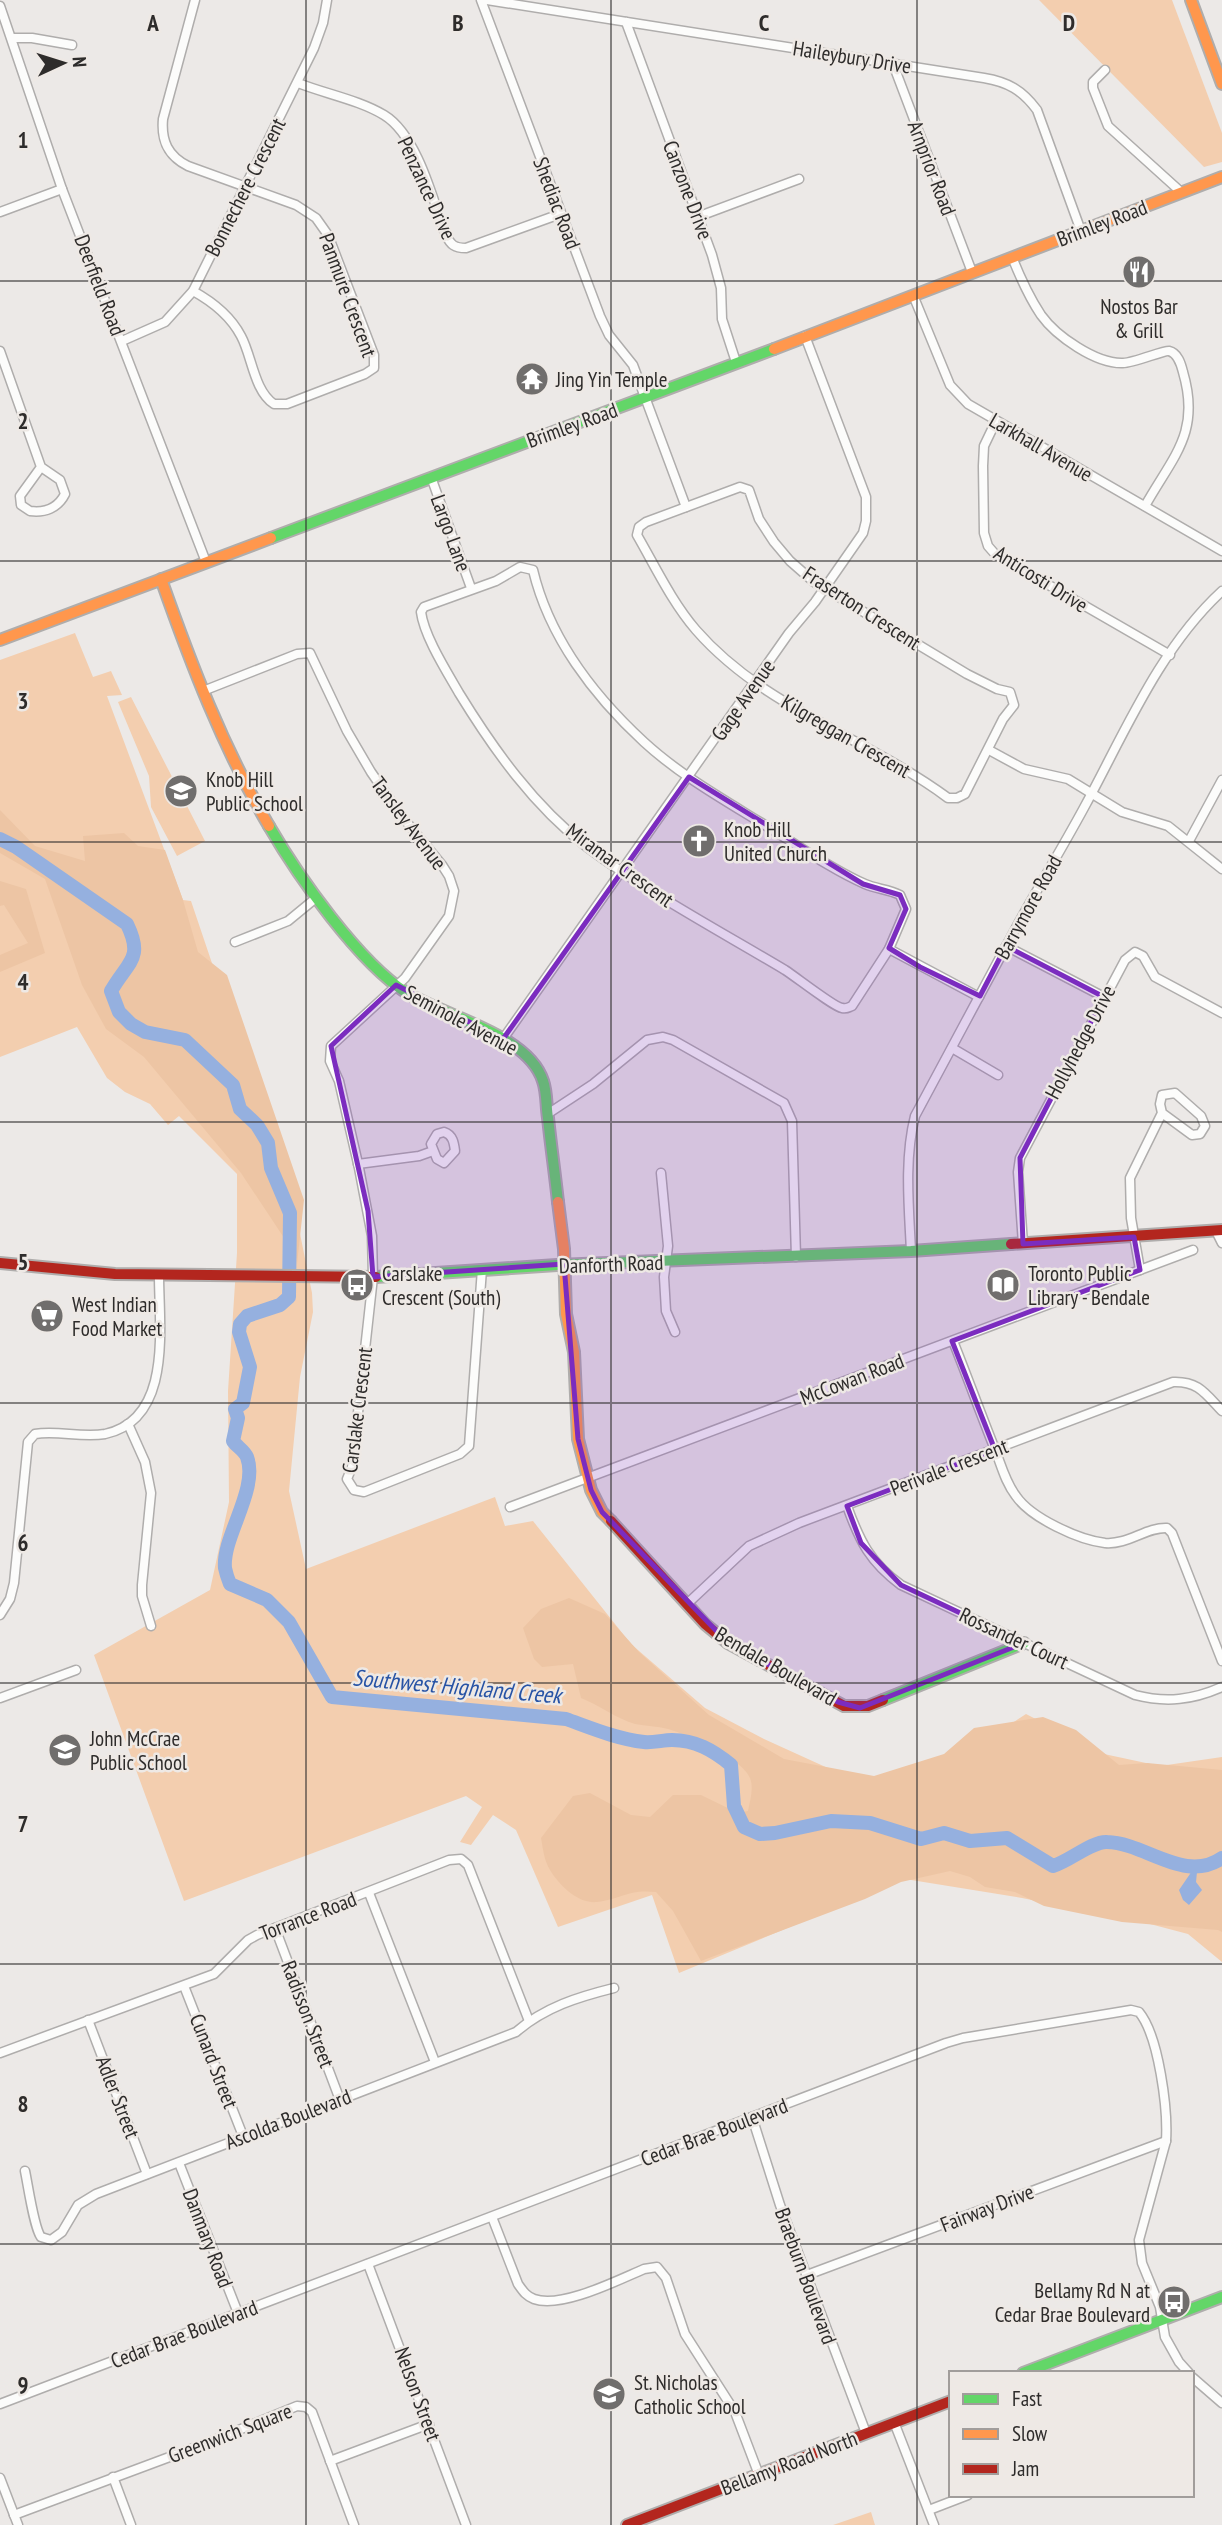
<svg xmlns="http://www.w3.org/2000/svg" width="1222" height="2525" font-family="'PT Sans Narrow',sans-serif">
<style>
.green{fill:#f3ceaf}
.forest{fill:#edc5a4}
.water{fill:#95b0df}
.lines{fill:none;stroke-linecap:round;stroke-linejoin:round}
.river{stroke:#95b0df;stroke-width:14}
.street-casing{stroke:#afadac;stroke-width:11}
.fast-casing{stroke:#afadac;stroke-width:14}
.slow-casing{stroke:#afadac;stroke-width:14}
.jam-casing{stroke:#afadac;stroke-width:14}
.street{stroke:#fcfcfb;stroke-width:8}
.fast{stroke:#63d668;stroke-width:10}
.slow{stroke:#ff974d;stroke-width:10}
.jam{stroke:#b3261e;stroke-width:10}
.marked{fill:#7b2cbf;fill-opacity:0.2;stroke:#7b2cbf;stroke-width:5;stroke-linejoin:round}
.grid{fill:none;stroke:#2e2c2b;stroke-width:2;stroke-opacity:0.55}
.labels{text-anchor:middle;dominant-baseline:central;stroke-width:5;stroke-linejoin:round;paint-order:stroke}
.street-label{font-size:21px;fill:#2e2c2b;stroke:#eee9e5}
.poi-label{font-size:21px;fill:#2e2c2b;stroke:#eee9e5;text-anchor:start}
.water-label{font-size:23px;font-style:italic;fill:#2753a5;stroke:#eee9e5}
.grid-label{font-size:23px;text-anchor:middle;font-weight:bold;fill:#2e2c2b;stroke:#eee9e5;stroke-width:5;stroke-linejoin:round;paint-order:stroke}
</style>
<rect width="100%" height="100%" fill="#ece9e7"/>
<!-- green -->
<g class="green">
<path d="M1039 0H1172L1222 133V162L1204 167Z"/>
<path d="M75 633 93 677 111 671 122 695 107 696 183 900 191 901 295 1209 312 1293 313 1312 300 1377 289 1491 306 1569 495 1497 505 1526 533 1521 631 1644 705 1708 764 1739 863 1784 952 1763 1026 1714 1104 1754 1160 1766 1222 1757V1962L1188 1934 1150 1924 1022 1898 905 1879 679 1973 652 1895 558 1927 516 1830 493 1815 471 1845 460 1842 482 1807 466 1796 184 1901 94 1655 210 1590 229 1502 228 1391 237 1253V1174L179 1116 168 1125 150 1104 125 1092 107 1078 77 1027 0 1057V660Z"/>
<path d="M131 697 205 841 177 856 151 807 149 776 118 702Z"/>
<path d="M871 2512 875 2525H833Z"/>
</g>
<!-- forest -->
<g class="forest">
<path d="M0 810 35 846 85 861 83 836 124 833 138 846 165 850 183 900 198 952 227 975 304 1200 297 1264 296 1256 241 1173 144 1057 106 1029 82 985 45 879 0 853Z"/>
<path d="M0 881 26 889 45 953 0 972V955L28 943 4 905 0 906Z"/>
<path d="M569 1598 605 1614 639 1652 709 1715 784 1759 874 1776 944 1754 974 1728 1043 1717 1076 1730 1119 1765 1147 1763 1222 1770V1932L1218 1930 1122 1922 1044 1906 1015 1892 985 1887 970 1877 950 1871 901 1882 865 1899 701 1961 673 1911 656 1892C627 1889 622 1899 597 1902 578 1904 559 1885 550 1870 544 1860 543 1849 541 1838L573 1796 590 1793 631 1815 650 1817 673 1795H701L738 1813 748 1811C750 1801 754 1788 750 1778 743 1759 687 1734 668 1729 657 1726 646 1726 635 1724 617 1719 599 1705 581 1698L573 1664 542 1667 534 1659 523 1628 541 1609Z"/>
</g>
<!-- water -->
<path class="water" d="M1192 1871 1197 1872 1196 1882 1202 1890 1189 1905 1183 1900 1179 1890Z"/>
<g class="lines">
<!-- river -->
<path class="river" d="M0 839 16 847 127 924C144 959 128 961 111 991L119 1012 131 1024 145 1032 185 1040 233 1085 240 1109 257 1125 268 1143 271 1168 290 1213 289 1297 280 1305 247 1316 240 1324 239 1332 250 1367 243 1403 235 1409 238 1418 233 1441C237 1447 244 1450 247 1457 259 1489 222 1537 225 1568 226 1573 228 1579 230 1584L267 1600 289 1622 332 1697 566 1719C591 1728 617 1739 644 1742 653 1743 663 1740 672 1740 695 1740 713 1750 731 1765L734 1806 744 1827 760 1834 775 1833 831 1821 870 1823 921 1839 944 1833 970 1841 1007 1838 1053 1866C1070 1861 1092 1841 1107 1842 1146 1843 1185 1884 1222 1858"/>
<defs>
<g id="street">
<path d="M481 0 600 316 609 335 633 365 686 507"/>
<path d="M487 0 984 78C1008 82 1022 90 1037 110L1081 231"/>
<path d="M0 6 62 189 206 562"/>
<path d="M626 22 712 255 721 288 722 319 736 362"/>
<path d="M12 38H32L72 45"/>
<path d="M893 64 972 272"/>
<path d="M1105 70 1093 82V88L1108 126 1181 192"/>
<path d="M298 83C326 94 359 100 384 115 417 135 433 199 445 234 451 245 454 248 466 248L560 214"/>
<path d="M0 212 62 189"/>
<path d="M697 217 799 179"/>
<path d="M1012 257C1020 277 1029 297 1041 315 1056 336 1096 364 1123 363 1134 363 1164 350 1169 351 1178 353 1181 364 1183 372 1201 433 1173 456 1145 506"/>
<path d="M193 291C213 302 230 315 241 336 252 356 254 391 274 404H287L365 374 374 368V355L328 235 316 218 296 205 188 166C168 156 161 141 163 119L195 0"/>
<path d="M913 295 950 385 968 404 1222 551"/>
<path d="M122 341 165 322 193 291 314 48 323 23 327 0"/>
<path d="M0 351 41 467 60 480 65 494C58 508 45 513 30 511L21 505 20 496 41 467"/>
<path d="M996 421 984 446 983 466 984 533 988 546 995 554 1170 655"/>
<path d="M431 477 471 588"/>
<path d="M740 487 749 490 759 519 774 542 790 561 814 582 967 674 997 689 1010 692 1014 705 1003 719 965 794 957 798H948C867 738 764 708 696 630 672 602 656 568 637 535L639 527 646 522Z"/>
<path d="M520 567 533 570C549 637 594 696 644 742 681 776 726 801 768 827 799 846 831 869 865 884 876 889 889 889 900 895L906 909 889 949 852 1006C847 1008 847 1009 842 1008 834 1007 796 977 785 970 718 930 650 894 587 847 534 806 494 750 459 693 447 672 424 636 421 612L424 607 496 581Z"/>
<path d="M203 691 297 654 310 653 347 731 371 772 400 814 442 865 449 876 454 891 449 916 405 978 331 1046 330 1061 339 1081 359 1168 372 1236 373 1277 352 1467 347 1479 354 1490 364 1492 460 1454 469 1446 482 1269"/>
<path d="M989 750 1024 769 1068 779 1122 812 1168 826 1222 869"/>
<path d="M1189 841 1222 780"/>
<path d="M235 942 288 921 316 898"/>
<path d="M1006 946 1104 997"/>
<path d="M889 949 979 997"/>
<path d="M503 1039 789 633 815 602 863 533 866 521V497L805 336"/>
<path d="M952 1048 998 1075"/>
<path d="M549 1113 593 1084 647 1040 663 1037 673 1040 784 1103 792 1121 796 1257"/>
<path d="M444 1132C453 1135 454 1143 455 1151L444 1163 437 1159 431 1144 437 1134Z"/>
<path d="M358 1164 419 1156 433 1151"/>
<path d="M661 1173 668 1246 664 1277 666 1311 675 1332"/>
<path d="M1216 1231 1222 1243"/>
<path d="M1023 1244 1018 1172 1020 1158 1125 960 1135 952 1143 956 1155 977 1222 1013"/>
<path d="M911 1251C909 1208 904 1159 915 1116 950 1052 983 988 1018 924 1040 884 1064 845 1086 804 1125 732 1160 648 1222 591"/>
<path d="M1140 1270 1131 1218 1130 1178 1162 1113 1160 1104 1162 1095 1175 1093 1201 1116 1205 1126 1200 1134 1192 1135 1162 1113"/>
<path d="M953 1341C967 1376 980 1412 994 1447 1001 1464 1005 1482 1016 1496 1031 1518 1079 1540 1105 1543 1128 1545 1146 1527 1167 1528L1172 1533 1222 1661"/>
<path d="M128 1424 145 1462 151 1493 142 1585V1596L151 1626"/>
<path d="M847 1506C860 1542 870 1562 901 1585L1135 1695C1166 1703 1193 1700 1222 1687"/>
<path d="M510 1507 1193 1250"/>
<path d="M687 1604 749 1546 799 1523 1173 1382C1198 1381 1205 1393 1222 1411"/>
<path d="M0 1615 10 1599 14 1583 28 1442 35 1434C57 1430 81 1438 105 1434 173 1419 159 1328 159 1275"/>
<path d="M0 1698 76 1670"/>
<path d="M369 1893 435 2062"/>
<path d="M275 1928 340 2100"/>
<path d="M184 1986 243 2136"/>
<path d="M88 2020 147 2174"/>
<path d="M0 2053 214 1974 248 1940 257 1935 449 1860 461 1859 468 1865 529 2021"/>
<path d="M752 2117 780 2205 866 2433"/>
<path d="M179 2163 238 2313"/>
<path d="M25 2171C28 2185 34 2228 41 2237L51 2240 62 2232 78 2205 96 2194 516 2032C545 2007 578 1997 614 1988"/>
<path d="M492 2217 518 2284C523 2291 526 2296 534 2299 561 2309 618 2280 644 2269L657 2267 666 2278 685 2334 735 2412 759 2475"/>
<path d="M368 2264 466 2525"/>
<path d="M807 2275 1166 2141"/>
<path d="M1192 2377 1222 2403"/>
<path d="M0 2404 946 2043 963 2038 1131 2010 1139 2012C1159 2036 1168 2110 1166 2141L1139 2240 1142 2263 1160 2307 1165 2337 1179 2362 1189 2373"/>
<path d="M894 2422 934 2525"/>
<path d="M330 2461 429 2424"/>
<path d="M113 2477 131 2525"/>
<path d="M0 2478 18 2525"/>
<path d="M929 2510 968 2495"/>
<path d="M14 2515 207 2443 297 2406 306 2407 312 2412 354 2525"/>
</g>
<g id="fast">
<path d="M271 538 774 349"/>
<path d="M269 826C298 876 359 963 407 993 445 1017 528 1034 543 1081 547 1092 546 1106 548 1118 551 1146 555 1174 558 1202"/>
<path d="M376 1277 557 1265 911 1251 1011 1244"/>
<path d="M883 1700 1024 1643"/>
<path d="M1023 2373 1222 2297"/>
</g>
<g id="slow">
<path d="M1191 0 1222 84"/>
<path d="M774 349 1222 177"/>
<path d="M161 579C191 664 223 748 269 826"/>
<path d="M0 640 271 538"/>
<path d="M558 1202 564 1249 566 1314 574 1352 578 1439 591 1490 602 1512 611 1521"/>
</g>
<g id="jam">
<path d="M1011 1244 1222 1230"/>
<path d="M0 1263 115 1274 376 1277"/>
<path d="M611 1521 705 1624 728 1643 844 1706H868L883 1700"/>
<path d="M627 2525 951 2401"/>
</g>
</defs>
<!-- street casing -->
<use href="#street" class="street-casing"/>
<!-- fast casing -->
<use href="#fast" class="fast-casing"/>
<!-- slow casing -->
<use href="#slow" class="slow-casing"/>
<!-- jam casing -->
<use href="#jam" class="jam-casing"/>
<!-- street -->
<use href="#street" class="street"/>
<!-- fast -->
<use href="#fast" class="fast"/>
<!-- slow -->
<use href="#slow" class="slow"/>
<!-- jam -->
<use href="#jam" class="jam"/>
</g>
<!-- marked area -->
<path class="marked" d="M689 777 863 884 900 895 906 909 889 948 920 967 980 996 1006 946 1104 997 1020 1158 1023 1244 1134 1237 1140 1270 952 1341 995 1450 847 1506 861 1543 901 1585 1024 1643 860 1708 838 1702 728 1643 602 1512 591 1490 578 1439 564 1264 373 1277 368 1211 331 1046 396 985 503 1039Z"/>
<!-- grid -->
<path class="grid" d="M306 0V2525M611 0V2525M917 0V2525M0 281H1222M0 561H1222M0 842H1222M0 1122H1222M0 1403H1222M0 1683H1222M0 1964H1222M0 2244H1222"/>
<!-- icons -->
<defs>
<symbol id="restaurant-disc" viewBox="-11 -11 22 22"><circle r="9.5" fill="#706e6d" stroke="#eee9e5"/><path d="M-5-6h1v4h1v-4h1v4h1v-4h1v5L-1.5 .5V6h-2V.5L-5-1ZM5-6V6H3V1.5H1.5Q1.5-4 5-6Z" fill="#fff"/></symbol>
<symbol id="temple-disc" viewBox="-11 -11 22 22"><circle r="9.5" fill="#706e6d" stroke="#eee9e5"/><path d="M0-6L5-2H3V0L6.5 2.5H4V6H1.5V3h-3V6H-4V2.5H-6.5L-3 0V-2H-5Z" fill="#fff"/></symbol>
<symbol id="school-disc" viewBox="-11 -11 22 22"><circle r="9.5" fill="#706e6d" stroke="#eee9e5"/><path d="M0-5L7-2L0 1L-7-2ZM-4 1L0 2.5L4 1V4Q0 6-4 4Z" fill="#fff"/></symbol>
<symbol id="church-disc" viewBox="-11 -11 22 22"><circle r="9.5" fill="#706e6d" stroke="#eee9e5"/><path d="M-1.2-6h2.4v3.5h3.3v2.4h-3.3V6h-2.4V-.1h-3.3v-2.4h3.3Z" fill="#fff"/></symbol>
<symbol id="bus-disc" viewBox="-11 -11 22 22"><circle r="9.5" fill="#706e6d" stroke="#eee9e5"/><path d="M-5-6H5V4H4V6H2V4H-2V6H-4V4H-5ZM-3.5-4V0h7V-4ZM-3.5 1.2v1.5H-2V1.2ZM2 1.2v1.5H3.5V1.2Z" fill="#fff"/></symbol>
<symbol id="library-disc" viewBox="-11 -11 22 22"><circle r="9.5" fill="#706e6d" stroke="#eee9e5"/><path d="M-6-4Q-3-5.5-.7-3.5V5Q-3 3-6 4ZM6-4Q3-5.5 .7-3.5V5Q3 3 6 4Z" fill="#fff"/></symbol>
<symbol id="supermarket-disc" viewBox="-11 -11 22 22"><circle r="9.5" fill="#706e6d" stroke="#eee9e5"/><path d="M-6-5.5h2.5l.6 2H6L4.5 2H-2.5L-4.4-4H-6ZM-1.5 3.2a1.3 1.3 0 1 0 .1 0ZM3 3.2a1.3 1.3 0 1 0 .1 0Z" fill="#fff"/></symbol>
</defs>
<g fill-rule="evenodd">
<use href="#restaurant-disc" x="1120" y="253" width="38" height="38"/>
<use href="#temple-disc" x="513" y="360" width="38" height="38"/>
<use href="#school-disc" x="162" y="772" width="38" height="38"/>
<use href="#church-disc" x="680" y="822" width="38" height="38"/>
<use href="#bus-disc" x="338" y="1266" width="38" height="38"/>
<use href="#library-disc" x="984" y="1266" width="38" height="38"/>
<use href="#supermarket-disc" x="28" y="1297" width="38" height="38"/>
<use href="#school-disc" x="46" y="1731" width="38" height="38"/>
<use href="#bus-disc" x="1155" y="2283" width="38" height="38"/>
<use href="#school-disc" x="590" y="2375" width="38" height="38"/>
</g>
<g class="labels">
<!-- street labels -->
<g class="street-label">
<text transform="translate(852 57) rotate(9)">Haileybury Drive</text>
<text transform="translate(932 168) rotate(69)">Arnprior Road</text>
<text transform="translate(245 187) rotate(-63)">Bonnechere Crescent</text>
<text transform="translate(427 188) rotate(65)">Penzance Drive</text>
<text transform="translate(688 190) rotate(69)">Canzone Drive</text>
<text transform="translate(557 203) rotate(69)">Shediac Road</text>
<text transform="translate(1102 223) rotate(-21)">Brimley Road</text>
<text transform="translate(100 285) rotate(69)">Deerfield Road</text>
<text transform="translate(348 295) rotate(70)">Panmure Crescent</text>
<text transform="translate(572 425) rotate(-20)">Brimley Road</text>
<text transform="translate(1041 447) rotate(30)">Larkhall Avenue</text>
<text transform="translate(451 533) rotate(70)">Largo Lane</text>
<text transform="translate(1041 579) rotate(32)">Anticosti Drive</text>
<text transform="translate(862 608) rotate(33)">Fraserton Crescent</text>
<text transform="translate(743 700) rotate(-55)">Gage Avenue</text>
<text transform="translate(846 736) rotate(30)">Kilgreggan Crescent</text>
<text transform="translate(409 823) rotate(53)">Tansley Avenue</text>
<text transform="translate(620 865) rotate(36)">Miramar Crescent</text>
<text transform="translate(1028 907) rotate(-61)">Barrymore Road</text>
<text transform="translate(461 1020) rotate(28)">Seminole Avenue</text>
<text transform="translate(1080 1042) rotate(-62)">Hollyhedge Drive</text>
<text transform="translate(611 1264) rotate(-2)">Danforth Road</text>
<text transform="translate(852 1379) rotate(-21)">McCowan Road</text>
<text transform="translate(357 1410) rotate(-83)">Carslake Crescent</text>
<text transform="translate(949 1467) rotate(-21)">Perivale Crescent</text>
<text transform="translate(1014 1638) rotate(25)">Rossander Court</text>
<text transform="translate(776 1666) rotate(30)">Bendale Boulevard</text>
<text transform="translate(308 1916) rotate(-21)">Torrance Road</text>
<text transform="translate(308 2014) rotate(69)">Radisson Street</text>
<text transform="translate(214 2061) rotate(69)">Cunard Street</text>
<text transform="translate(118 2097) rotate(69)">Adler Street</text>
<text transform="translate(288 2119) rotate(-21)">Ascolda Boulevard</text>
<text transform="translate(714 2132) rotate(-21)">Cedar Brae Boulevard</text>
<text transform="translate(987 2208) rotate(-21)">Fairway Drive</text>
<text transform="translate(208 2238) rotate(69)">Danmary Road</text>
<text transform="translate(806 2276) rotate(70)">Braeburn Boulevard</text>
<text transform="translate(184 2334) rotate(-21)">Cedar Brae Boulevard</text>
<text transform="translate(418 2394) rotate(70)">Nelson Street</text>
<text transform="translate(230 2433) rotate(-21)">Greenwich Square</text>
<text transform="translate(789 2463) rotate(-21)">Bellamy Road North</text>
</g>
<!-- poi labels -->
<g class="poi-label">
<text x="1139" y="306" text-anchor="middle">Nostos Bar<tspan x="1139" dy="24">&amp; Grill</tspan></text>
<text x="556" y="379">Jing Yin Temple</text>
<text x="206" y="779">Knob Hill<tspan x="206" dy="24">Public School</tspan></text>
<text x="724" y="829">Knob Hill<tspan x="724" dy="24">United Church</tspan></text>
<text x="382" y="1273">Carslake<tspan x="382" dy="24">Crescent (South)</tspan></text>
<text x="1028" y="1273">Toronto Public<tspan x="1028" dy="24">Library - Bendale</tspan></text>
<text x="72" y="1304">West Indian<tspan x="72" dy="24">Food Market</tspan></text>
<text x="90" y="1738">John McCrae<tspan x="90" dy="24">Public School</tspan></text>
<text x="1150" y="2290" text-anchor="end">Bellamy Rd N at<tspan x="1150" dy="24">Cedar Brae Boulevard</tspan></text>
<text x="634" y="2382">St. Nicholas<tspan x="634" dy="24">Catholic School</tspan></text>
</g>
<!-- water labels -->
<g class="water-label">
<text transform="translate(457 1686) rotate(5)">Southwest Highland Creek</text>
</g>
</g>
<g class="grid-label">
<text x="153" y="31">A</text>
<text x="458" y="31">B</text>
<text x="764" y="31">C</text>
<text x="1069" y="31">D</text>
<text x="23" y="148">1</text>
<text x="23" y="429">2</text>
<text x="23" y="709">3</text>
<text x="23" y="990">4</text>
<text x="23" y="1270">5</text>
<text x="23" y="1551">6</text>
<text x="23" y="1832">7</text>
<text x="23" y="2112">8</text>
<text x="23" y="2393">9</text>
</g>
<!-- legend -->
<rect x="949" y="2371" width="245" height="126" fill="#eee9e5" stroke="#a19d9b" stroke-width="2"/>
<rect x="963" y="2394" width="35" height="10" fill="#63d668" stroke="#a19d9b" stroke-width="2"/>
<text x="1012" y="2406" font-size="21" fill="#2e2c2b">Fast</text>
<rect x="963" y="2429" width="35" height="10" fill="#ff974d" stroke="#a19d9b" stroke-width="2"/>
<text x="1012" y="2441" font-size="21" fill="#2e2c2b">Slow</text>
<rect x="963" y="2464" width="35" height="10" fill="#b3261e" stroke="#a19d9b" stroke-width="2"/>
<text x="1012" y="2476" font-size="21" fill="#2e2c2b">Jam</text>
<!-- north arrow -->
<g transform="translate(63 63) rotate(86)" stroke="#eee9e5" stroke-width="5" paint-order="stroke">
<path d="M0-5L12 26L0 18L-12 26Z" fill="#2e2c2b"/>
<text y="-10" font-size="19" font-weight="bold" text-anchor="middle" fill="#2e2c2b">N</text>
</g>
</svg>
